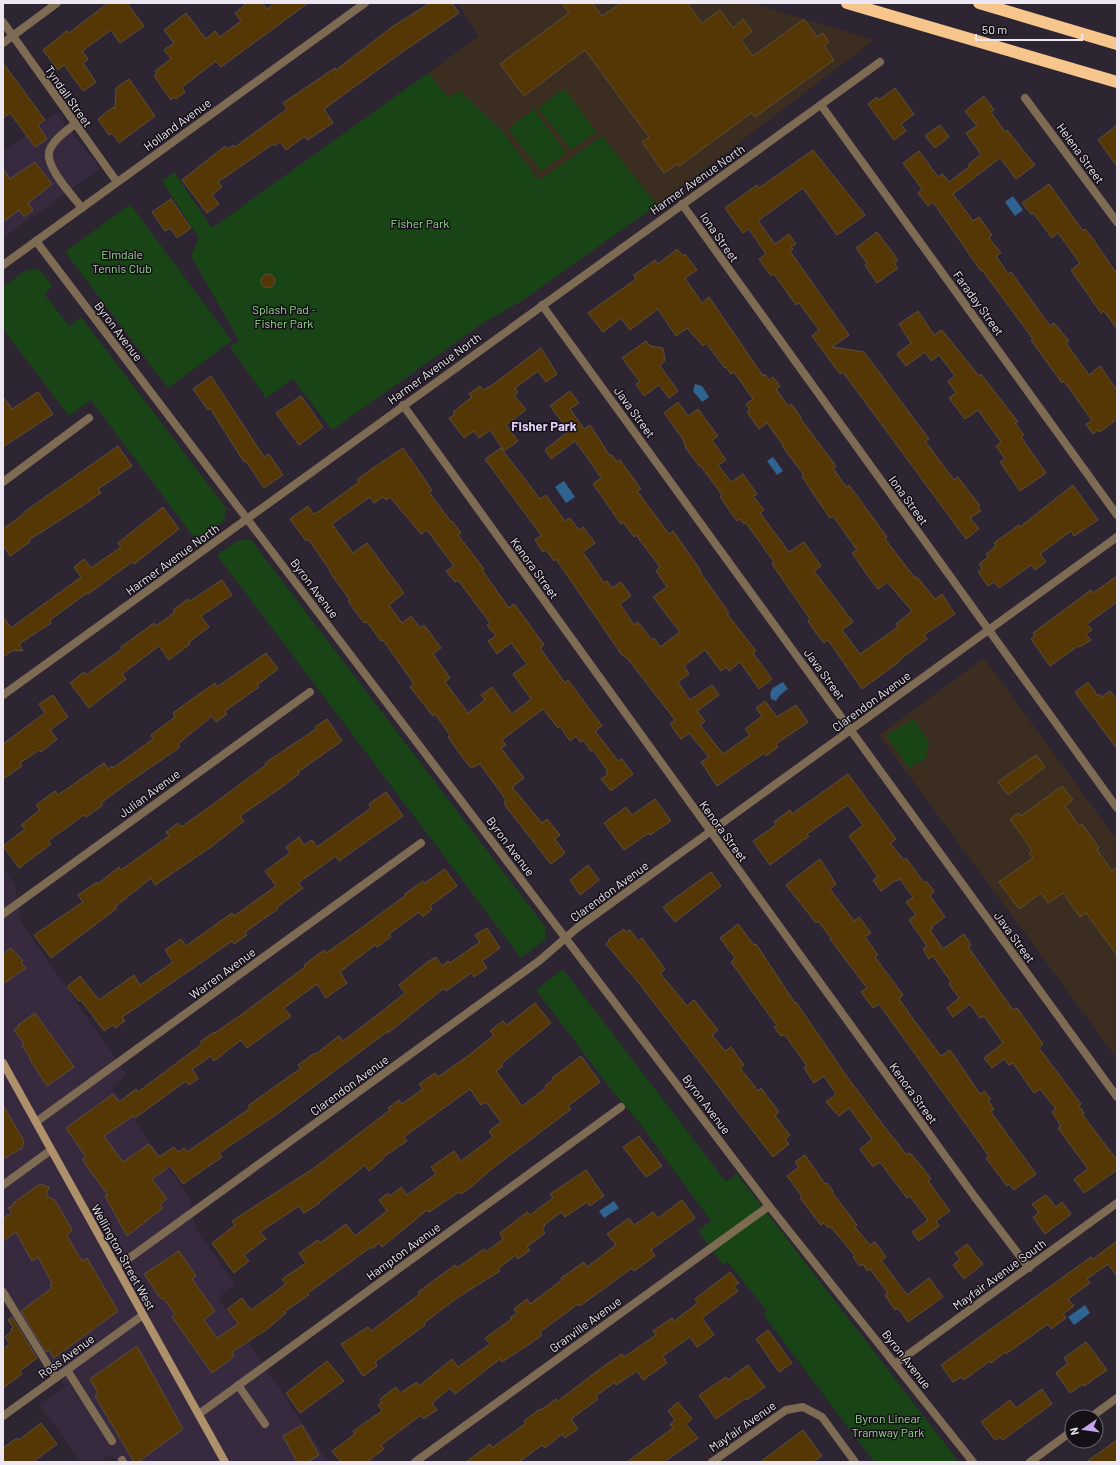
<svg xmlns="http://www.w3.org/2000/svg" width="1120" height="1465" font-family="Barlow,sans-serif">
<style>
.built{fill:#372a3e}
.education{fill:#3c2d21}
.green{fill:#184416}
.water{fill:#2f6390}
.building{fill:#543704;stroke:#5b4f40;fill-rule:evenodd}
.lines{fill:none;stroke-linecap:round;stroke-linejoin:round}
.service{stroke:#7e6b54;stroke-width:8}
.minor{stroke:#7e6b54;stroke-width:8}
.tertiary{stroke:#7e6b54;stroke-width:8}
.secondary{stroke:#ae906b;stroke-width:8}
.motorway{stroke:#f6c68c;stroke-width:12}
.labels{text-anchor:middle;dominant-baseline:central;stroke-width:3;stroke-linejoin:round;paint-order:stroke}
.street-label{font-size:12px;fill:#ede7f1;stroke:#141016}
.park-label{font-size:12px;fill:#96da91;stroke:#141016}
.neighbourhood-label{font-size:13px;font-weight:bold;fill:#e0cef8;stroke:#141016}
</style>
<rect width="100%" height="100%" fill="#2e2533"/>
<!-- built -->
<g class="built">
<path d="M56 113 100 168 3 238V152Z"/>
<path d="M3 868 15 885 21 922 126 1074 112 1088 189 1197 196 1230 235 1284 218 1298 329 1462H117L111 1454 99 1462H81L40 1405 65 1387 3 1287Z"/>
</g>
<!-- education -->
<g class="education">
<path d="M458 3H751L874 40 657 205 602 136 539 180 503 132 460 91 449 99 428 73 479 36Z"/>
<path d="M984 658 1117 840V1055L1115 1056 879 735Z"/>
</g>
<!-- green -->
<g class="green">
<path d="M428 73 449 98 460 91 503 132 539 180 602 136 657 205 520 302 486 321 332 430 293 379 266 398 230 347 239 340 191 256 199 238 162 181 174 172 212 228Z"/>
<path d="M564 88 596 132 571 150 538 108Z"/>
<path d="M534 109 566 153 541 171 508 129Z"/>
<path d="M130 204 232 341 168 388 65 252Z"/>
<path d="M33 269 41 271 53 286 44 294 69 326 81 317 226 508 225 518 220 524 196 540 91 400 69 416 3 329V287L25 271Z"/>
<path d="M242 540H251L546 928 545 930V940L521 958 217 555 237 541Z"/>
<path d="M914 719 929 743 925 759 909 768 886 735Z"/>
<path d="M563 969 726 1182 737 1174 959 1462H874L763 1314 767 1311 728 1262 723 1265 698 1231 711 1221 639 1122 611 1089 536 990Z"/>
</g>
<!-- water -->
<g class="water">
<path d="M1013 196 1023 210 1015 216 1005 202Z"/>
<path d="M695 384 702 386 709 397 702 402 693 391Z"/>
<path d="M773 457 783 471 777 475 767 461Z"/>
<path d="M564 481 575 497 566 503 555 487Z"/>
<path d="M783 682 788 689 780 695 776 701 771 699C769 688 773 688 783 682Z"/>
<path d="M614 1201 619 1208 604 1218 599 1211Z"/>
<path d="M1085 1305 1090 1313 1074 1325 1068 1317Z"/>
</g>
<!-- building -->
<g class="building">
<path d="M108 3H127L144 26 120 43 111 30 82 51 88 59 83 63 96 82 83 91 64 65 58 70 43 50 67 31 69 33Z"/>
<path d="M247 3H262L267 9 275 3H308L221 67 216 61 182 87 185 92 176 99 174 97 171 100 154 76 157 74 155 71 171 59 164 50 174 43 164 30 186 13 206 39 215 31 220 37 241 21 235 13Z"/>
<path d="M430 3H452L459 13 398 55 324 109 333 123 307 140 305 136 286 150 280 142 275 146 273 144 218 182 222 187 212 195 219 204 207 213 182 180 225 146 228 149 233 145 235 147 287 109 283 103 335 68 336 70 392 27Z"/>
<path d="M562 3H592L602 16 622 3H687L702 23 720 10 733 28 743 19 752 31 741 40 753 56 804 19 817 37 823 33 829 42 824 46 834 60 755 117 751 113 679 166 677 164 664 173 642 142 649 137 585 50 524 96 500 64 569 13Z"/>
<path d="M3 63 45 120 38 125 47 139 35 147 10 113 3 118Z"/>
<path d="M129 79 155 116 119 143 112 133 109 135 98 119 113 107 115 109 116 88Z"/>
<path d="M895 88 914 114 901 124 906 131 894 140 868 104 877 97 879 100Z"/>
<path d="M984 96 994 110 991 112 1005 132 1007 130 1035 165 1016 179 1000 158 953 194 973 221 979 217 992 235 989 238 1001 253 996 256 1008 274 1011 272 1050 326 1054 323 1069 341 1066 343 1089 375 1100 366 1117 390V419L1100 432 1098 430 1093 434 1086 424 1091 421V419L1064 381 1062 383 1031 340 1033 339 982 270 981 271 933 202 928 206 918 193 922 189 903 163 919 151 938 177 943 174 949 182 970 166 969 164 981 154 966 133 977 126 965 111Z"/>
<path d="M940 125 949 137 935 148 925 136Z"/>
<path d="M1117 125V166L1098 140Z"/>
<path d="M813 150 865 215 837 235 803 188 759 220V222L775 244 789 234 796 244 791 247 793 249 790 251 849 335 832 347 864 352 929 439 925 441 954 480 958 477 980 506 978 508 981 511 970 518 979 529 966 539 843 372 840 374 812 336 819 330 799 303 796 305 774 274 771 276 759 259 766 254 749 229 743 233 725 208 757 185 759 188Z"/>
<path d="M35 162 52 184 28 203 33 210 24 217 19 210 3 222V169L10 179Z"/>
<path d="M1049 184 1083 231 1085 229 1093 239 1117 274V329L1104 311 1101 313 1071 270 1080 263 1058 233 1052 238 1033 213 1031 214 1022 203Z"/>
<path d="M171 199 191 228 177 238 170 228 165 231 152 212Z"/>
<path d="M877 232 898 260 894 263 898 268 877 283 865 265 867 263 856 248Z"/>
<path d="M677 249 683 256 685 254 697 270 685 278 702 303 709 297 763 376 765 374 769 380 773 377 777 382 780 386 776 389 788 406 791 404 801 417 800 418 836 466 833 468 846 487 849 485 887 537 885 539 915 578 917 577 935 599 942 594 955 614 924 635 927 639 898 661 899 662 862 689 828 640 824 643 816 633 808 621 810 619 772 564 774 562 746 523 744 524 740 519 737 521 720 497 722 496 720 492 700 465 699 466 686 448 683 439 664 413 678 402 688 416 698 409 718 436 712 440 726 460 718 465 731 482 743 474 757 494 753 496 764 510 760 513 789 552 804 542 821 566 814 571 853 622 842 630 860 654 898 627 896 624 912 611 887 582 878 589 868 576 852 553 857 550 833 516 830 518 808 486 802 476 804 475 782 446 783 445 767 423 759 429 747 412 750 410 746 404 753 399 734 372 731 374 726 367 725 368 706 343 703 346 687 328 676 336 658 309 630 330 621 318 603 332 588 313 636 279 634 275 655 260 658 264Z"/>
<circle cx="268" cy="281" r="7"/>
<path d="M918 311 934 335 942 330 979 376 981 374 1018 422 1015 423 1024 435 1021 437 1046 473 1020 491 1000 462 1005 459 996 446 1001 442 978 410 965 419 949 398 956 393 948 381 955 376 939 355 931 361 925 352 906 366 897 354 911 343 899 324Z"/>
<path d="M646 341 650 346 663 348 665 360 660 366 678 391 669 398 659 385 644 396 636 384 640 382 622 358Z"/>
<path d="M541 348 557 374 546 382 538 371 515 388 518 392 514 395 526 410 506 425 518 441 504 451 490 430 479 438 474 431 464 438 449 418 455 414 453 412 472 397 469 394 480 386 483 390 491 386Z"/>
<path d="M211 376 264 457 269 454 283 475 264 488 246 461 244 462 210 408 208 410 193 389Z"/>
<path d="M570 391 579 403 570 409 584 429 590 425 610 456 612 455 617 462 620 460 641 489 637 491 669 534 673 531 701 571 700 572 729 613 727 614 756 651 753 653 772 679 759 689 740 662 729 671 726 667 721 671 705 650 684 666 689 674 678 682 690 700 712 685 719 695 697 711 705 721 700 725 723 754 750 735 745 729 762 716 756 708 765 701 777 717 796 705 808 722 776 744 778 747 766 756 764 753 717 786 701 762 709 757 689 733 681 739 670 724 675 720 628 659 622 655 556 559 554 561 546 550 543 552 535 540 541 535 485 459 501 448 540 499 546 495 565 521 570 518 579 530 583 527 595 543 583 552 604 583 607 581 612 588 621 582 631 596 620 604 634 625 638 622 652 640 654 638 660 647 680 632 653 597 667 587 656 571 660 567 636 535 634 537 623 522 621 524 593 484 601 478 584 453 575 441 551 459 545 450 569 431 550 406Z"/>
<path d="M38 392 53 414 3 447V397L12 409Z"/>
<path d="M301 396 323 427 299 445 276 413Z"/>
<path d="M118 446 132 466 98 489 101 493 88 502 29 540 30 542 10 556 3 545V529L24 514V512Z"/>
<path d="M403 448 432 490 429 492 451 522 452 521 461 533 458 535 484 569 482 570 509 608 514 604 524 617 544 645 540 648 565 683 568 680 602 726 595 731 618 761 622 759 633 774 611 791 601 779 608 774 606 771 607 770 593 750 591 751 583 740 580 742 576 736 570 741 560 726 558 728 543 709 502 740 506 745 501 748 524 778 512 787 536 816 542 823 547 819 560 835 555 839 565 853 551 864 507 808 504 802 506 800 480 764 471 768 463 758 448 737 450 735 435 714 433 716 410 687 414 684 383 640 381 641 367 622 364 623 348 601 350 600 329 571 330 570 308 539 306 541 290 519 308 506 313 514 318 512 359 482 357 480 370 470ZM370 497 374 503 383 497 386 500 390 497 421 534 427 530 454 566 446 571 455 582 458 580 490 623 487 625 496 636 488 641 497 654 511 643 527 664 513 674 531 699 512 714 492 687 481 695 485 700 468 713 445 682 450 678 433 654 441 648 433 637 424 625 420 628 411 616 402 623 389 605 404 593 367 543 353 553 332 524Z"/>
<path d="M1073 485 1098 520 1074 536 1071 531 1040 554 1046 562 1035 570 1031 565 999 588 994 582 988 586 978 572 982 569 979 564 988 557 986 554 996 546 994 543 1019 525 1020 527Z"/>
<path d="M163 507 179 529 134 564 132 562 88 594 87 593 50 620 51 623 19 644 23 651 13 650 3 657V617L11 628 81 577 74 567 84 559 91 568 121 547 118 543Z"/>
<path d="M1117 576V602L1087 624 1092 630 1086 634 1091 640 1080 647 1078 646 1050 666 1031 639 1035 636 1033 633 1091 590 1093 593Z"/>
<path d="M222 580 232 595 201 616 209 627 189 642 190 644 169 660 159 646 122 674 126 679 89 708 70 683 84 672 86 675 122 649 121 647 154 623 156 626 175 612 173 610 188 599 190 601Z"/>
<path d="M266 653 278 669 257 685 259 687 225 711 227 714 216 722 212 716 178 744 180 747 125 785 101 803 103 805 86 817 84 815 48 841 51 844 19 868 3 846 25 829 21 825 40 810 36 805 55 791 58 795 104 763 108 769 112 766 113 768 153 739 151 735 175 717 173 713 188 702 215 683 217 687Z"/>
<path d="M1088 682 1098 696 1100 694 1102 697 1110 691 1117 700V749L1075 692Z"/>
<path d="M53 695 68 717 50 730 57 739 41 752 39 750 20 763 22 766 3 779V744L45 713 39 704Z"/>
<path d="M327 719 342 741 298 772 299 774 282 787 240 816 244 821 211 847 155 885 151 878 115 907 116 909 51 958 34 935 83 902 78 895 97 882 98 884 119 867 121 870 169 836 166 832 178 823 181 827 208 808 266 765 265 763 316 729 315 727Z"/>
<path d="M1036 755 1045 767 1008 795 998 782Z"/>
<path d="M848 774 896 839 890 843 904 860 906 858 924 883 926 881 934 891 930 896 945 917 932 926 933 928 930 930 943 949 964 934 971 945 968 947 1013 1010 1017 1008 1043 1044 1039 1048 1081 1104 1079 1106 1084 1113 1082 1114 1117 1160V1170L1084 1193 1074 1179 1088 1169 1058 1128 1061 1126 1052 1112 1056 1109 1040 1089 1034 1093 1013 1063 1009 1065 1004 1059 992 1068 984 1058 1003 1043 984 1016 980 1018 970 1004 953 1017 947 1008 959 998 949 984 951 982 933 956 929 959 923 949 927 946 909 920 916 915 906 902 913 897 900 879 897 881 896 880 881 891 873 880 878 877 849 836 863 825 848 805 807 834 809 836 770 865 753 841 776 825 774 822 790 810 792 814Z"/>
<path d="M1062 786 1073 800 1065 806 1079 826 1082 824 1099 848 1097 850 1112 871 1117 867V955L1086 913 1080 917 1063 893 1048 903 1041 893 1019 909 999 882 1033 858 1029 853 1032 850 1010 819 1019 813 1021 816Z"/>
<path d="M386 792 403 816 339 861 336 856 298 883 303 888 277 907 278 909 245 932 247 935 234 944 232 941 140 1005 122 1017 125 1021 115 1028 113 1025 104 1031 81 1000 79 1001 67 987 80 976 99 1000 134 975 140 985 173 962 165 950 181 939 186 946 232 913 234 916 276 886 265 871 290 853 286 847 299 837 304 845 312 840 317 847 371 808 369 804Z"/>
<path d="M655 799 671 821 650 835 649 833 624 850 604 823 626 807 632 815Z"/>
<path d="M820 859 836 884 830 889 854 921 859 917 871 933 865 937 878 955 875 957 903 995 899 999 913 1019 941 1056 950 1050 980 1094 984 1091 991 1099 988 1101 994 1109 991 1112 1036 1174 1014 1190 1009 1184 1007 1186 986 1158 989 1156 879 1004 873 1008 861 992 867 988 830 939 831 938 818 921 816 923 786 885Z"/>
<path d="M588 865 599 880 580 895 570 880Z"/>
<path d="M445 869 457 886 430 906 432 909 423 917 419 912 389 934 391 937 377 947 375 945 340 972 347 983 326 998 317 984 284 1008 291 1016 247 1048 241 1040 214 1061 211 1056 192 1069 198 1079 189 1085 186 1081 135 1118 133 1116 104 1136 123 1162 149 1144 159 1157 174 1147 178 1152 184 1148 187 1152 249 1109V1105L301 1068 298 1065 315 1053 316 1054 339 1036 343 1041 376 1016 405 993 399 985 426 963 436 957 442 966 448 961 450 963 480 942 475 935 487 928 500 948 482 961 487 968 474 977 471 973 446 991 444 988 388 1033V1031L277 1114 219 1153 222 1157 183 1184 170 1166 152 1179 167 1199 160 1204 163 1208 127 1236 105 1196 108 1195 91 1172 82 1159 86 1157 66 1128 113 1094 119 1102 136 1089 138 1092 202 1044 200 1042 214 1032 215 1033 245 1012 305 967 304 965 324 950 326 953 349 937 406 895 405 894 423 881 425 883Z"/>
<path d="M711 872 721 886 675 922 663 907Z"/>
<path d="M738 924 754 945 756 944 795 1003 796 1002 848 1078 886 1129 907 1155 910 1153 923 1168 931 1179 928 1181 950 1211 936 1221 939 1226 919 1241 912 1232 928 1220 910 1196 907 1198 880 1162 873 1167 860 1149 872 1139 849 1108 839 1116 826 1102 836 1094 824 1076 814 1083 804 1068 807 1066 785 1035 781 1036 774 1027 777 1025 772 1019 731 962 735 958 720 938Z"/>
<path d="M624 929 626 932 630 930 638 941 642 938 665 969 660 973 687 1006 694 1000 718 1030 712 1035 725 1051 731 1047 744 1065 740 1068 758 1091 761 1088 779 1112 775 1116 790 1135 785 1139 789 1144 773 1157 638 982 606 944 609 941 608 940Z"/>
<path d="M11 948 23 961 21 963 26 968 3 984V954Z"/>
<path d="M535 1003 551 1023 501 1064 503 1066 496 1071 522 1106 546 1088 545 1086 553 1080 552 1078 581 1056 600 1082 568 1106 571 1109 493 1168 471 1187 461 1194 459 1192 429 1212 427 1210 382 1247 379 1243 372 1249 371 1247 308 1293 309 1295 284 1312 286 1313 266 1330 232 1352 234 1356 231 1359 212 1373 172 1317 175 1314 163 1298 161 1299 144 1274 179 1251 196 1276 192 1279 215 1311 204 1320 217 1338 238 1324 227 1309 242 1298 251 1310 286 1284 282 1279 306 1263 299 1253 318 1240 320 1243 346 1224 355 1236 387 1211 379 1200 388 1193 390 1196 401 1187 407 1195 436 1174 431 1167 454 1151 461 1161 493 1137 489 1131 501 1122 486 1102 481 1105 470 1089 404 1137 407 1141 382 1158 383 1159 369 1171 365 1165 319 1202 320 1203 304 1213 299 1206 260 1232 266 1239 244 1255 249 1261 234 1273 212 1243 235 1225 232 1221 314 1168 390 1110 388 1108 399 1100 402 1104 423 1089 419 1084 435 1073 438 1077 468 1056 494 1035 490 1031 503 1021 507 1025Z"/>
<path d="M35 1013 74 1067 47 1086 29 1058 30 1057 22 1046 24 1044 14 1030 19 1026 18 1025Z"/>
<path d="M3 1105 24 1141 22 1148 3 1159Z"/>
<path d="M639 1136 662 1166 646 1177 623 1147Z"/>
<path d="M805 1155 825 1184 827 1183 833 1191 832 1192 857 1225 855 1227 870 1245 875 1242 886 1257 881 1260 907 1295 929 1278 943 1297 908 1322 898 1308 895 1310 885 1295 888 1293 870 1269 867 1271 863 1264 860 1266 853 1257 855 1256 830 1226 828 1228 824 1223 821 1225 800 1198 802 1196 787 1176 799 1167 795 1162Z"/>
<path d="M586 1170 604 1196 590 1206 587 1202 565 1217 561 1212 544 1225 545 1226 542 1228 545 1233 527 1247 530 1250 518 1259 516 1255 498 1269 500 1271 457 1298 424 1323 425 1325 375 1362 377 1366 363 1376 341 1344 368 1327 371 1331 420 1294 418 1292 455 1265 457 1268 484 1249 486 1252 503 1239 500 1233 527 1212 530 1215 553 1198 550 1194Z"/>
<path d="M40 1184 49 1187 46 1196 55 1200 72 1230 67 1236 82 1261 87 1258 118 1311 54 1358 49 1350 46 1352 21 1311 52 1288 50 1285 52 1283 38 1257 32 1261 16 1232 3 1241V1218L12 1213 8 1208 14 1205 13 1203Z"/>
<path d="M1046 1195 1056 1207 1062 1202 1071 1214 1045 1234 1033 1217 1039 1213 1032 1204Z"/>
<path d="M682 1200 695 1218 651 1250 655 1256 634 1271 632 1268 580 1306 578 1304 540 1332 542 1335 531 1343 502 1362 500 1359 455 1394 450 1388 432 1403 437 1410 423 1419 421 1415 381 1445 384 1449 367 1462H341L332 1451 355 1434 353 1431 382 1411 378 1405 382 1402 380 1399 396 1387 400 1393 417 1382 419 1386 452 1359 458 1367 490 1344 485 1338 512 1319 510 1318 517 1313 514 1309 527 1299 530 1304 562 1280 561 1278 584 1262 587 1267 616 1245 607 1234 629 1218 634 1225 653 1212 658 1218Z"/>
<path d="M1117 1241V1276L1108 1264 1087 1279 1090 1283 1068 1299 1074 1306 1063 1314 1066 1318 1051 1329 1048 1324 1006 1354 1005 1352 991 1363 990 1361 964 1380 961 1377 953 1382 941 1365 1091 1257 1093 1259Z"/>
<path d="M967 1244 983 1264 964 1279 953 1265 960 1259 955 1253Z"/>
<path d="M730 1272 739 1283 734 1286 738 1291 702 1318 714 1335 697 1347 690 1337 663 1356 667 1363 643 1380 637 1371 616 1385 615 1382 596 1396 598 1399 571 1419 578 1429 565 1438 562 1434 545 1448 542 1445 519 1462H466L490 1444 492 1448 526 1423 524 1421 540 1409 541 1410 556 1399 558 1401 604 1366 622 1354 624 1357 656 1335 653 1331 672 1318 674 1321 698 1303 695 1299Z"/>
<path d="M12 1317 37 1358 20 1371 22 1374 3 1388V1349L10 1344 5 1337 12 1331 11 1329 13 1327 8 1320Z"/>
<path d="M768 1330 792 1363 779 1372 756 1339Z"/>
<path d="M1086 1342 1107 1370 1084 1386 1083 1384 1070 1393 1056 1373 1068 1363 1064 1358Z"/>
<path d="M137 1346 183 1429 138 1462H134L95 1396 98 1393 90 1379Z"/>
<path d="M327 1361 344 1381 300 1413 286 1393Z"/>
<path d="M748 1365 765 1387 747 1400 746 1398 716 1419 699 1395 726 1377 728 1380Z"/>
<path d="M1042 1389 1052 1404 1003 1440 1000 1437 995 1440 981 1422 1010 1400 1016 1408Z"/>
<path d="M678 1402 692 1419 686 1424 698 1438 664 1462H627L673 1428 670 1424 675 1420 668 1411Z"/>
<path d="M41 1423 57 1444 33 1462H3V1448L17 1438 19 1440Z"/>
<path d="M302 1425 319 1455 307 1462H297L283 1436Z"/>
<path d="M803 1430 822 1456 813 1462H760Z"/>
<path d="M1117 1440V1462H1086Z"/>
</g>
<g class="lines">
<!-- service -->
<g class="service">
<path d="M75 124C66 131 52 141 49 152 46 168 72 195 82 208"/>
<path d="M3 1292 56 1378"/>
<path d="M67 1370 112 1441"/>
<path d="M238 1385 265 1424"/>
<path d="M122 1460 123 1462"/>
</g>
<!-- minor -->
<g class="minor">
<path d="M3 43 57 3"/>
<path d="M1025 98 1117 222"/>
<path d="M821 105 1117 515"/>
<path d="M682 204 1117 808"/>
<path d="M542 305 1117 1097"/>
<path d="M403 405 974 1196 1029 1268"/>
<path d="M3 482 89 418"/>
<path d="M3 695 880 62"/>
<path d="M3 914 310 692"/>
<path d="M36 1122 421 843"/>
<path d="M3 1185 51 1150"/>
<path d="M117 1267 539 961 577 928 1117 537"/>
<path d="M895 1364 1117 1203"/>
<path d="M199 1414 621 1107"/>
<path d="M3 1416 143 1315"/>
<path d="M1091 1417 1117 1398"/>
<path d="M415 1462 769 1206"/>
<path d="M712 1462 786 1410 803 1407 822 1417 855 1462"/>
<path d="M1030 1462 1072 1431"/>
</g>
<!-- tertiary -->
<g class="tertiary">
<path d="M3 22 117 182"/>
<path d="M36 241 769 1206 973 1462"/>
<path d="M3 265 365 3"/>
</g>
<!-- secondary -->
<path class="secondary" d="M3 1063 225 1462"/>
<!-- motorway -->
<g class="motorway">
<path d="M847 3 1117 82"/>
<path d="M979 3 1117 44"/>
</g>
</g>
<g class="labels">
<!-- street labels -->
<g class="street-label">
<text transform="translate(69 96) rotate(55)">Tyndall Street</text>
<text transform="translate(177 124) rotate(-36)">Holland Avenue</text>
<text transform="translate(1081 153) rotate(54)">Helena Street</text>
<text transform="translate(697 179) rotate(-35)">Harmer Avenue North</text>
<text transform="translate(720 237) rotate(55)">Iona Street</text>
<text transform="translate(979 303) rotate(54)">Faraday Street</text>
<text transform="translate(119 331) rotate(53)">Byron Avenue</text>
<text transform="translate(434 368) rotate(-36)">Harmer Avenue North</text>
<text transform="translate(635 412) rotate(54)">Java Street</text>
<text transform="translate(909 500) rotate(54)">Iona Street</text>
<text transform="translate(172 559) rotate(-36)">Harmer Avenue North</text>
<text transform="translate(535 568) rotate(54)">Kenora Street</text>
<text transform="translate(315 588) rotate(53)">Byron Avenue</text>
<text transform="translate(825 674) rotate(54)">Java Street</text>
<text transform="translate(871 701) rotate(-36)">Clarendon Avenue</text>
<text transform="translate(149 793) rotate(-36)">Julian Avenue</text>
<text transform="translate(724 831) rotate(54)">Kenora Street</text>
<text transform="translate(511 846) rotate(53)">Byron Avenue</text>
<text transform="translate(609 891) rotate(-36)">Clarendon Avenue</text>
<text transform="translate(1015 937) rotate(54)">Java Street</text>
<text transform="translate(222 973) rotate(-36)">Warren Avenue</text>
<text transform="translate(349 1085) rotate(-36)">Clarendon Avenue</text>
<text transform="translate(914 1093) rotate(54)">Kenora Street</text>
<text transform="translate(707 1104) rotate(53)">Byron Avenue</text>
<text transform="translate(403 1251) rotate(-36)">Hampton Avenue</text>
<text transform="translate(124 1257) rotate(61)">Wellington Street West</text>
<text transform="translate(999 1274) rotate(-36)">Mayfair Avenue South</text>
<text transform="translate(585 1324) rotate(-36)">Granville Avenue</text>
<text transform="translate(66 1356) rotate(-36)">Ross Avenue</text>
<text transform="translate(907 1359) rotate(52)">Byron Avenue</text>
<text transform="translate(742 1426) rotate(-35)">Mayfair Avenue</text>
</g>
<!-- park labels -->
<g class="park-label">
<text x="420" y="223">Fisher Park</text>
<text x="122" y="254">Elmdale<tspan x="122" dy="14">Tennis Club</tspan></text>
<text x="284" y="309">Splash Pad -<tspan x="284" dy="14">Fisher Park</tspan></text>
<text x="888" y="1418">Byron Linear<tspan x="888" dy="14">Tramway Park</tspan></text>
</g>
<!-- neighbourhood labels -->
<g class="neighbourhood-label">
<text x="544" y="426">Fisher Park</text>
</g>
</g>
<!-- border -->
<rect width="1120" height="1465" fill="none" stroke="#ede7f1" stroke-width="8"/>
<!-- north arrow -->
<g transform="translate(1084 1429) rotate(257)"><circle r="19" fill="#141016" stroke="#6b666e"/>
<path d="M0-3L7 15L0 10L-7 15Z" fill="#c7a6ef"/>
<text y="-6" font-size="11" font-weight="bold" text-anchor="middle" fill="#ede7f1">N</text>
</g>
<!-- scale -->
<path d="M976 34v6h106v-6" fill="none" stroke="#ede7f1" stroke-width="2"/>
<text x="982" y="34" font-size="12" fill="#ede7f1" stroke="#141016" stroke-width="3" paint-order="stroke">50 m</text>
</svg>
